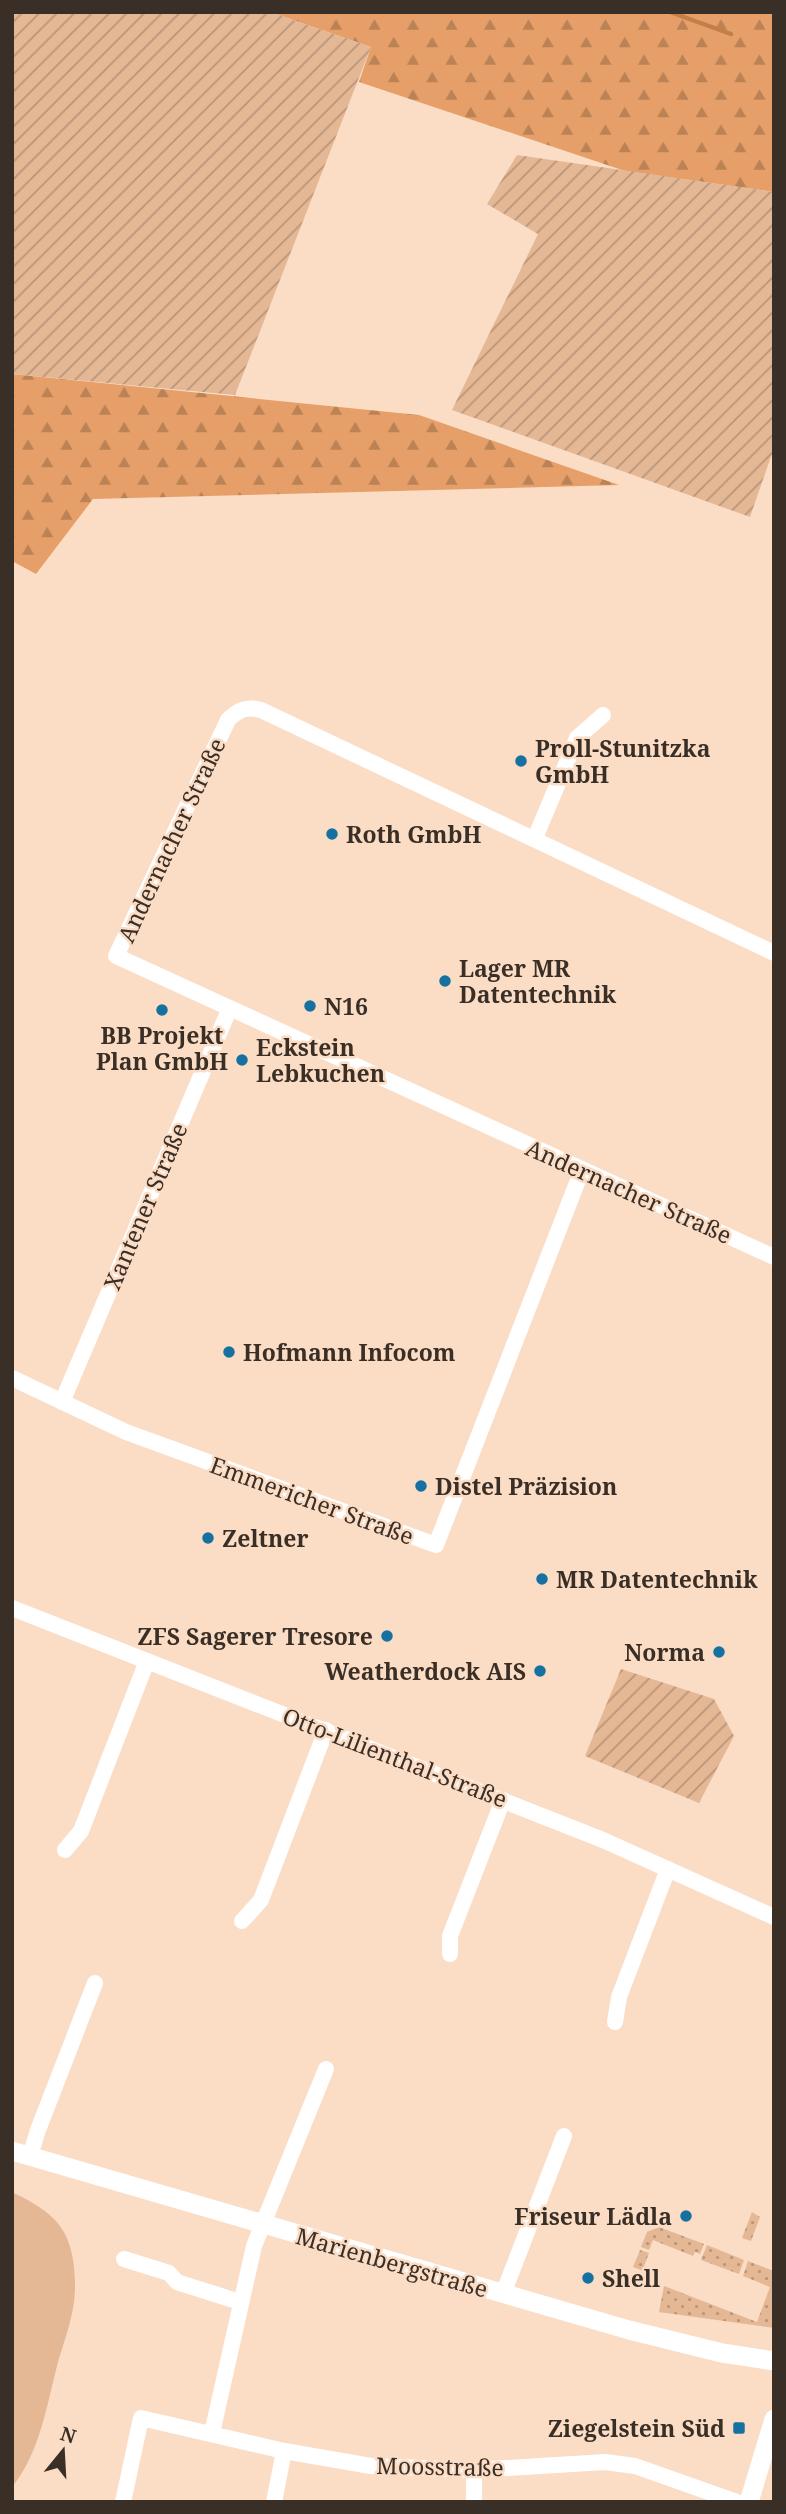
<svg xmlns="http://www.w3.org/2000/svg" width="786" height="2514" font-family="'Noto Serif',serif">
<style>
.grass{fill:url(#grass-dots)}
.forest{fill:url(#forest-firs)}
.park{fill:#e4b795}
.garden{fill:url(#garden-furrows)}
.lines{fill:none;stroke-linecap:round;stroke-linejoin:round}
.stream{stroke:#c37f48;stroke-width:4.5}
.minor{stroke:#fff;stroke-width:16}
.major{stroke:#fff;stroke-width:19}
.poi-dot{fill:#1771a0;stroke:#fbdcc5;stroke-width:2.5}
.labels{text-anchor:middle;dominant-baseline:central;stroke-width:5;stroke-linejoin:round;paint-order:stroke}
.poi-label{font-size:23px;font-weight:bold;fill:#3a2f26;stroke:#fbdcc5;text-anchor:start}
.street-label{font-size:23px;fill:#3a2f26;stroke:#fbdcc5}
</style>
<defs>
<pattern id="grass-dots" width="8" height="8" patternUnits="userSpaceOnUse" patternTransform="scale(1.75)"><rect width="8" height="8" fill="#e4b795"/><path d="M2 2h.1M6 6h.1" fill="none" stroke="#ba9579" stroke-width="1.8" stroke-linecap="round"/></pattern>
<pattern id="forest-firs" width="22" height="20" patternUnits="userSpaceOnUse" patternTransform="scale(1.75)"><rect width="22" height="20" fill="#e69f68"/><path d="M5 1l3.5 6h-7zM16 11l3.5 6h-7z" fill="#bb8255"/></pattern>
<pattern id="garden-furrows" width="10" height="10" patternUnits="userSpaceOnUse" patternTransform="scale(1.75)"><rect width="10" height="10" fill="#e4b795"/><path d="M-1 1l2-2M0 10L10 0M9 11l2-2" fill="none" stroke="#ba9579"/></pattern>
</defs>
<rect width="100%" height="100%" fill="#fbdcc5"/>
<!-- grass -->
<g class="grass">
<path d="M752 2212 760 2217 751 2241 742 2238Z"/>
<path d="M659 2227 704 2244 700 2254 695 2252 693 2256 653 2240 649 2250 641 2247 647 2232Z"/>
<path d="M707 2245 744 2260 739 2274 701 2260Z"/>
<path d="M640 2250 649 2253 644 2266 655 2271 654 2275 633 2267Z"/>
<path d="M748 2261 774 2271V2328L659 2312 664 2286 757 2322 770 2287 743 2276Z"/>
</g>
<!-- forest -->
<g class="forest">
<path d="M270 12H774V192L625 171 359 82 371 47Z"/>
<path d="M12 374 419 415 619 485 93 499 36 574 12 561Z"/>
</g>
<!-- park -->
<path class="park" d="M12 2192C30 2201 48 2210 60 2226 73 2244 75 2268 75 2288 75 2313 65 2338 58 2362 47 2404 40 2453 12 2487Z"/>
<!-- garden -->
<g class="garden">
<path d="M12 12H270L371 47 235 395 12 374Z"/>
<path d="M517 155 774 192V448L750 517 452 410 538 234 487 204Z"/>
<path d="M621 1669 714 1699 734 1736 699 1803 585 1756Z"/>
</g>
<g class="lines">
<!-- stream -->
<path class="stream" d="M670 12 731 34"/>
<!-- minor -->
<g class="minor">
<path d="M535 838 577 738 603 715"/>
<path d="M774 953 261 710C246 706 238 710 228 720L116 956 774 1257"/>
<path d="M12 1378 126 1432 436 1545 582 1170"/>
<path d="M62 1402 229 1010"/>
<path d="M12 1608 603 1840 774 1917"/>
<path d="M65 1850 81 1831 147 1661"/>
<path d="M242 1921 261 1900 326 1730"/>
<path d="M450 1954V1936L503 1800"/>
<path d="M615 2022 619 1997 668 1869"/>
<path d="M30 2156 38 2130 95 1983"/>
<path d="M124 2259 169 2273 177 2282 240 2302"/>
<path d="M503 2294 564 2136"/>
<path d="M212 2433 254 2246 326 2069"/>
<path d="M474 2470V2502"/>
<path d="M123 2502 141 2418 284 2451 371 2466 474 2470 605 2462 635 2466 737 2502"/>
<path d="M274 2502 284 2451"/>
</g>
<!-- major -->
<g class="major">
<path d="M12 2151 629 2330 722 2353 774 2361"/>
<path d="M749 2502 774 2419"/>
</g>
</g>
<!-- markers -->
<g class="poi-dot">
<circle cx="521" cy="761" r="7"/>
<circle cx="332" cy="834" r="7"/>
<circle cx="445" cy="981" r="7"/>
<circle cx="310" cy="1006" r="7"/>
<circle cx="162" cy="1010" r="7"/>
<circle cx="242" cy="1060" r="7"/>
<circle cx="229" cy="1352" r="7"/>
<circle cx="421" cy="1486" r="7"/>
<circle cx="208" cy="1538" r="7"/>
<circle cx="542" cy="1579" r="7"/>
<circle cx="387" cy="1636" r="7"/>
<circle cx="719" cy="1652" r="7"/>
<circle cx="540" cy="1671" r="7"/>
<circle cx="686" cy="2216" r="7"/>
<circle cx="588" cy="2278" r="7"/>
<rect x="732" y="2421" width="14" height="14" rx="3.5"/>
</g>
<g class="labels">
<!-- poi labels -->
<g class="poi-label">
<text x="535" y="748">Proll-Stunitzka<tspan x="535" dy="26">GmbH</tspan></text>
<text x="346" y="834">Roth GmbH</text>
<text x="459" y="968">Lager MR<tspan x="459" dy="26">Datentechnik</tspan></text>
<text x="324" y="1006">N16</text>
<text x="162" y="1035" text-anchor="middle">BB Projekt<tspan x="162" dy="26">Plan GmbH</tspan></text>
<text x="256" y="1047">Eckstein<tspan x="256" dy="26">Lebkuchen</tspan></text>
<text x="243" y="1352">Hofmann Infocom</text>
<text x="435" y="1486">Distel Präzision</text>
<text x="222" y="1538">Zeltner</text>
<text x="556" y="1579">MR Datentechnik</text>
<text x="373" y="1636" text-anchor="end">ZFS Sagerer Tresore</text>
<text x="705" y="1652" text-anchor="end">Norma</text>
<text x="526" y="1671" text-anchor="end">Weatherdock AIS</text>
<text x="672" y="2216" text-anchor="end">Friseur Lädla</text>
<text x="602" y="2278">Shell</text>
<text x="725" y="2428" text-anchor="end">Ziegelstein Süd</text>
</g>
<!-- street labels -->
<g class="street-label">
<text transform="translate(171 840) rotate(-65)">Andernacher Straße</text>
<text transform="translate(629 1191) rotate(24)">Andernacher Straße</text>
<text transform="translate(145 1206) rotate(-67)">Xantener Straße</text>
<text transform="translate(312 1500) rotate(20)">Emmericher Straße</text>
<text transform="translate(395 1757) rotate(21)">Otto-Lilienthal-Straße</text>
<text transform="translate(392 2262) rotate(16)">Marienbergstraße</text>
<text transform="translate(440 2466) rotate(1)">Moosstraße</text>
</g>
</g>
<!-- border -->
<rect width="786" height="2514" fill="none" stroke="#3a2f26" stroke-width="28"/>
<!-- north arrow -->
<g transform="translate(63 2451) rotate(18)" stroke="#fbdcc5" stroke-width="5" paint-order="stroke">
<path d="M0-5L12 26L0 18L-12 26Z" fill="#3a2f26"/>
<text y="-10" font-size="19" font-weight="bold" text-anchor="middle" fill="#3a2f26">N</text>
</g>
</svg>
